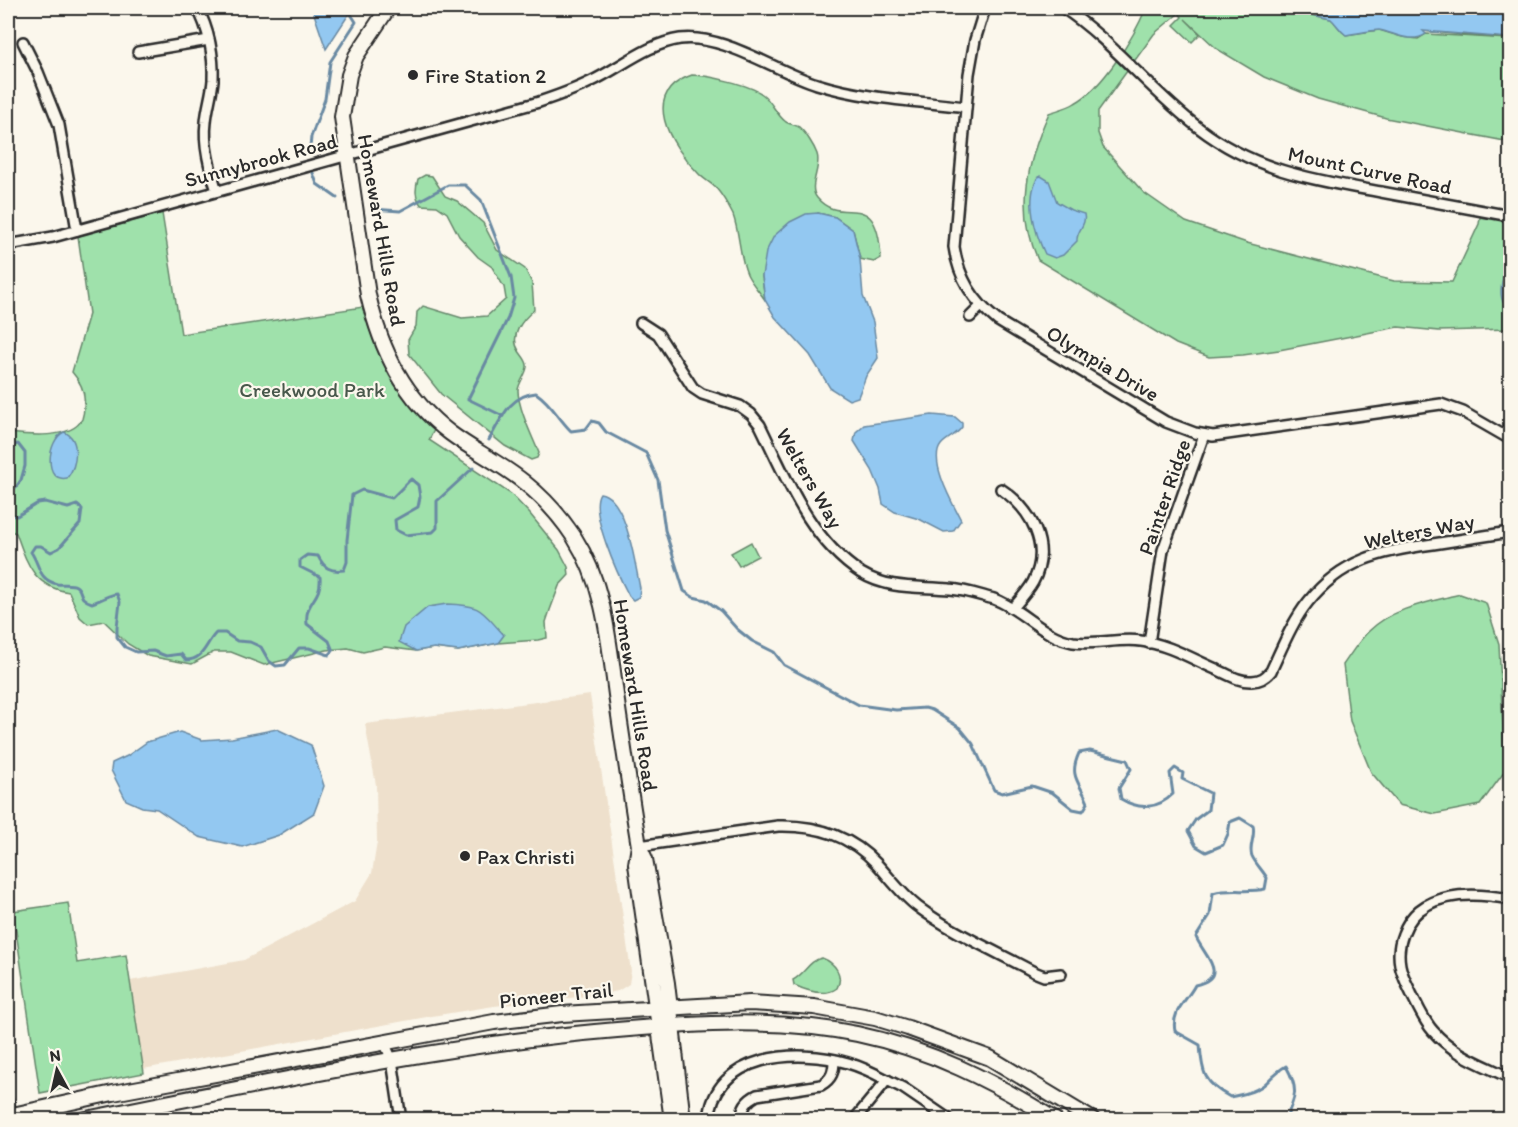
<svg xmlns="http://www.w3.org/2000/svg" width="1518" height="1127" font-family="Itim,sans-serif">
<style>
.built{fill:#eee0cc}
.green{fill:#9fe1ab;stroke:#65866b;stroke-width:1.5}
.water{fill:#93c8f1;stroke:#6989a2;stroke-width:1.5}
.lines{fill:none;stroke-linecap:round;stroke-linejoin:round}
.stream{stroke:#6989a2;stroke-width:3}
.street-casing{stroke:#2b2b2b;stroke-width:14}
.secondary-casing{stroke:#2b2b2b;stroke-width:18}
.street{stroke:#fbf7ec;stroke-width:9}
.secondary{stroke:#fbf7ec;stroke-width:14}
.poi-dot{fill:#2b2b2b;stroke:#fbf7ec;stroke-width:2}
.labels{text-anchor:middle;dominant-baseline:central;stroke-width:4.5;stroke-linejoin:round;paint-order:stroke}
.poi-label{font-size:21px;fill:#2b2b2b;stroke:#fbf7ec;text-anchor:start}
.street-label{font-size:21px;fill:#2b2b2b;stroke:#fbf7ec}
.park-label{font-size:21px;fill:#48584b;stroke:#fbf7ec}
</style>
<rect width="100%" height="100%" fill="#fbf7ec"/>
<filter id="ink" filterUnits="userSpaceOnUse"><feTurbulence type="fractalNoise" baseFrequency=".0167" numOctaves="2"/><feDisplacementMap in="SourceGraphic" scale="12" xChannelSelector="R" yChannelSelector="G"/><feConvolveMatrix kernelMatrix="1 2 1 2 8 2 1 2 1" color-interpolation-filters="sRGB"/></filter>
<g filter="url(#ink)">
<!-- built -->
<path class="built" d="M590 695 631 971 629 984 618 991 598 995 494 1006 432 1016 143 1069 130 981 244 960 355 901 372 873 377 842 376 785 365 724Z"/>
<!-- green -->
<g class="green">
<path d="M1146 8H1280L1331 19C1337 24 1339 30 1346 35L1379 30 1402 37 1418 39 1426 34 1509 39 1421 31 1510 8V142L1386 118 1318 99 1264 77 1217 49 1185 19 1200 34 1192 42 1174 25 1182 17 1179 13 1154 34 1098 111V133L1103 147 1143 192 1186 222 1247 243 1394 281 1452 282 1479 224 1481 211 1510 216V329L1439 331 1398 327 1279 350 1243 355 1209 357 1176 344 1038 260C1016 210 1027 161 1049 113 1057 110 1068 108 1075 103 1103 88 1134 37 1146 8Z"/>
<path d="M692 75C708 75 750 85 762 94 772 101 776 115 786 122 790 124 795 125 799 127 806 133 814 146 817 154 822 168 807 186 817 198 843 229 877 183 881 258L874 262 860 259 853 230 835 217 818 213 762 276 765 300C760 292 751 283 747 274 739 256 740 234 733 215 729 207 722 195 716 188 710 182 703 179 698 173 670 145 639 93 692 75Z"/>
<path d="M425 175 432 176 445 196 457 201 483 223 497 250 525 269 532 283 534 310C522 320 509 336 519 351 522 356 528 361 527 367 526 375 519 382 518 390 518 408 532 436 539 453L537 458 531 460 505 446 441 394 409 354 408 340 416 326 417 312 423 306 462 318 487 316 506 299 504 287 492 267 478 257 459 236 447 213 437 206 421 205C415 196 415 190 418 179Z"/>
<path d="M162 213 181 334 363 307C375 355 397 396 434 430L429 440 511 494 530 514 559 550 568 567 569 575 559 586 550 610 546 622 547 638 538 640 498 643 458 651 434 648 416 651 385 647 363 652 348 648 327 650 264 665 231 652H214L192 664 148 656 128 644 104 621 88 624 80 617 69 592C33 587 27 563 16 533L8 530V433C26 435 72 440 82 419 83 416 84 409 84 406 86 393 80 381 72 372L89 314 78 236Z"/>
<path d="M751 542 758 556 739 566 731 553Z"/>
<path d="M1460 594 1486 603 1499 644 1505 771 1480 805 1435 814 1399 805 1371 772 1350 721 1343 665C1351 654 1359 640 1369 631 1392 608 1429 602 1460 594Z"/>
<path d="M68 903 77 963 126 955 144 1073 40 1093 13 911Z"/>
<path d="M822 958C835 963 844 975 837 988 825 997 807 991 794 985L793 980C805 974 809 960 822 958Z"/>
</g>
<!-- water -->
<g class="water">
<path d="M312 8H353L326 49Z"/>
<path d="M1280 8H1510V38L1423 31 1426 34C1411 44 1395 33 1379 30 1374 30 1353 34 1346 35 1339 30 1337 24 1331 19Z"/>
<path d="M1041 176 1049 181 1057 202 1071 210 1084 214C1087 225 1076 231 1077 241L1063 255 1055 258 1045 254C1035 233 1025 199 1038 177Z"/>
<path d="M818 213 835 217 853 230 860 259 863 296 873 322 878 358 866 376 858 397 849 400 830 388 810 355 775 317 765 300 762 276 766 252 774 236 790 222 806 214Z"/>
<path d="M1510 256V304L1503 302C1497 289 1506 269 1510 256Z"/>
<path d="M932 415 955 417 962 423V427C957 435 947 438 941 445 928 461 953 504 961 520L953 531 944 532 919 519 895 512 883 504 880 489 872 470 854 441 856 432 864 425Z"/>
<path d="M64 432C81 439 77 466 67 478 43 483 47 440 64 432Z"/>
<path d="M600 493C627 497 635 565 640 588L639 597 633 600 629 596C619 577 588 511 600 493Z"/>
<path d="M447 604C484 605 481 611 504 635L498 643 458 651 434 648 416 651 399 642 404 627 428 607Z"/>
<path d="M277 729 311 745 324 786 314 813 279 835 242 847 199 837 157 809 142 807 126 800 111 770 112 763 127 756 147 742 180 732 202 740 232 738Z"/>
</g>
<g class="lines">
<!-- stream -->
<g class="stream">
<path d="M310 148 311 137 325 99 330 62 356 22 347 8"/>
<path d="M313 173 317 184 337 198"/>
<path d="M373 209 400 211 448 185H465L481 200 511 277 514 298 508 318 468 399 503 416"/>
<path d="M489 440C501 419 510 395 536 393 551 403 558 418 571 431L586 429 592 421 599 423 606 432 646 453 658 480 665 530 684 591 693 597 706 600 721 611 737 629 752 641 774 652 784 665 859 705 896 710 925 708 932 710 960 728 973 744 994 790 1002 793 1032 786 1053 793 1073 809 1083 811 1088 803C1080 782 1068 777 1079 753L1090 751 1127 760 1131 769 1119 788 1121 799C1139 810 1158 809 1173 794L1170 773 1175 768 1183 773 1182 779 1210 793 1208 810 1196 819 1188 831 1196 846 1206 852 1223 845 1228 834 1230 822 1240 818 1253 826C1256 837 1248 846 1252 856 1255 863 1263 871 1267 878L1265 889C1248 893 1230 888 1213 893L1210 915 1196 937C1202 953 1232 977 1195 985 1186 1002 1171 1011 1175 1031L1200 1045C1202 1073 1204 1083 1230 1097 1243 1094 1257 1092 1267 1082 1274 1075 1277 1071 1286 1066 1299 1089 1296 1097 1285 1120"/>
<path d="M8 449 10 446 18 444 25 453V466L21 480 16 487 8 489"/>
<path d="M8 515 17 516 38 503 45 502 68 508 77 505 82 509 80 524 59 548 51 552 41 546H35L31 552C40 565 38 580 57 584 63 585 71 583 76 586 81 589 80 594 83 598 86 601 89 602 92 603 100 601 112 593 117 594L120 602 117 627V637L125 647 136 652 153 651 166 656 181 654 186 660C204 660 205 644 216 633H225L237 641 250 642 261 647 269 661 276 666 285 665 299 648H309L329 655 333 651 329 641 307 624C304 601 322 600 320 577L300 567V560L307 555 318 556C324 568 330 572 344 570L347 562V540L352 495 362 490 392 498 411 479 418 485 420 497 418 507 395 520 396 530 406 535 433 532 437 528V501L473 468"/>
</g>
<defs>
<g id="street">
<path d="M197 8C209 28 214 57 213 80 212 94 207 108 206 122 203 145 210 169 217 191"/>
<path d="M985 8 975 40 969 74 954 247C959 279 973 301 998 321L1166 422 1195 433 1213 436 1441 404 1463 412 1510 439"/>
<path d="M1063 8C1113 41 1150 91 1199 128 1255 171 1314 180 1381 192 1424 200 1467 208 1510 216"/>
<path d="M23 42 38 72 59 125 77 230"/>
<path d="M138 52 209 40"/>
<path d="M8 245 53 237 539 102C557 96 574 90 590 82 620 68 647 44 680 39 722 33 777 72 817 84 865 99 917 101 966 107"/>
<path d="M970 317 981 306"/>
<path d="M641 323 658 334 693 388 702 394 740 406 751 414 760 425C786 478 810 540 861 573 889 590 919 586 950 589 965 590 979 595 994 599 1022 609 1043 637 1073 642 1096 645 1119 638 1141 641 1168 644 1194 660 1218 670 1229 675 1240 682 1252 681 1261 681 1266 677 1271 671 1282 648 1292 622 1308 602 1342 559 1382 551 1433 544 1459 540 1485 536 1510 532"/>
<path d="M1001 489C1031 509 1052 546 1033 582 1028 591 1020 600 1013 608"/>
<path d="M1149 643 1163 550 1204 435"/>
<path d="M639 846 778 826C817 825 850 835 877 864 890 878 902 895 918 907 953 933 995 951 1034 972L1044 976 1061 974"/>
<path d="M1510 899C1472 892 1419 890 1403 934 1399 944 1398 954 1400 965 1402 976 1408 986 1412 995 1418 1007 1424 1021 1433 1031 1454 1055 1482 1064 1510 1078"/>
<path d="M384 1042 392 1060 401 1120"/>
<path d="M8 1102 12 1120"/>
<path d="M709 1120C714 1053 798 1048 848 1063 862 1067 874 1073 887 1080"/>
<path d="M742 1120C741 1108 747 1100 757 1095L821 1085C832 1079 834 1071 834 1060"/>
<path d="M854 1120 887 1080 903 1088 950 1120"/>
</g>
<g id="secondary">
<path d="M388 8 356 56 349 75 342 117 368 295C381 350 404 398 450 433 474 451 502 464 525 483 544 498 560 516 574 537 606 587 609 645 617 702 624 750 631 798 639 846"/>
<path d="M8 1116 113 1093 494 1022 562 1014 750 1003 814 1007 875 1018 908 1028 990 1058 1093 1120"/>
<path d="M82 1120C259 1085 436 1045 617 1030 697 1023 778 1018 857 1034 929 1049 993 1081 1055 1120"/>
<path d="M672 1120 636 864 639 846 645 859 667 983 683 1120"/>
</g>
</defs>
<!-- street casing -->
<use href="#street" class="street-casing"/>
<!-- secondary casing -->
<use href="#secondary" class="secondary-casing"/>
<!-- street -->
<use href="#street" class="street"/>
<!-- secondary -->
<use href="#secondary" class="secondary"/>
</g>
</g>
<!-- markers -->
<g class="poi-dot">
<circle cx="413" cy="75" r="6"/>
<circle cx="465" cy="856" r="6"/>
</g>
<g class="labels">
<!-- poi labels -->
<g class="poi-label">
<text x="425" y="75">Fire Station 2</text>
<text x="477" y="856">Pax Christi</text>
</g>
<!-- street labels -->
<g class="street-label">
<text transform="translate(261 160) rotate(-15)">Sunnybrook Road</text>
<text transform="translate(1370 170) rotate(12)">Mount Curve Road</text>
<text transform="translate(382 230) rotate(80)">Homeward Hills Road</text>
<text transform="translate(1103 363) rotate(31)">Olympia Drive</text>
<text transform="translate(810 478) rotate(60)">Welters Way</text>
<text transform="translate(1164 497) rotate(-71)">Painter Ridge</text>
<text transform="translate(1419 531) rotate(-11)">Welters Way</text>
<text transform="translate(636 695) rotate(81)">Homeward Hills Road</text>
<text transform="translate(556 995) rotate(-6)">Pioneer Trail</text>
</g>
<!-- park labels -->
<g class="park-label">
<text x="312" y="389">Creekwood Park</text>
</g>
</g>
<!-- margin -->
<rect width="1518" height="1127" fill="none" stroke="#fbf7ec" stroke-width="30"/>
<rect x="15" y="15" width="1488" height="1097" fill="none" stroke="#2b2b2b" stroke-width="2" filter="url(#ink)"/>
<!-- north arrow -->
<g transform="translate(57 1070) rotate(352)" stroke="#fbf7ec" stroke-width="4.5" paint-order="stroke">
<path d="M0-4.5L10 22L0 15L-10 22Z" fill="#2b2b2b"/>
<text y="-9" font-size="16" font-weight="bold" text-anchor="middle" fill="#2b2b2b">N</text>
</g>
</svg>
